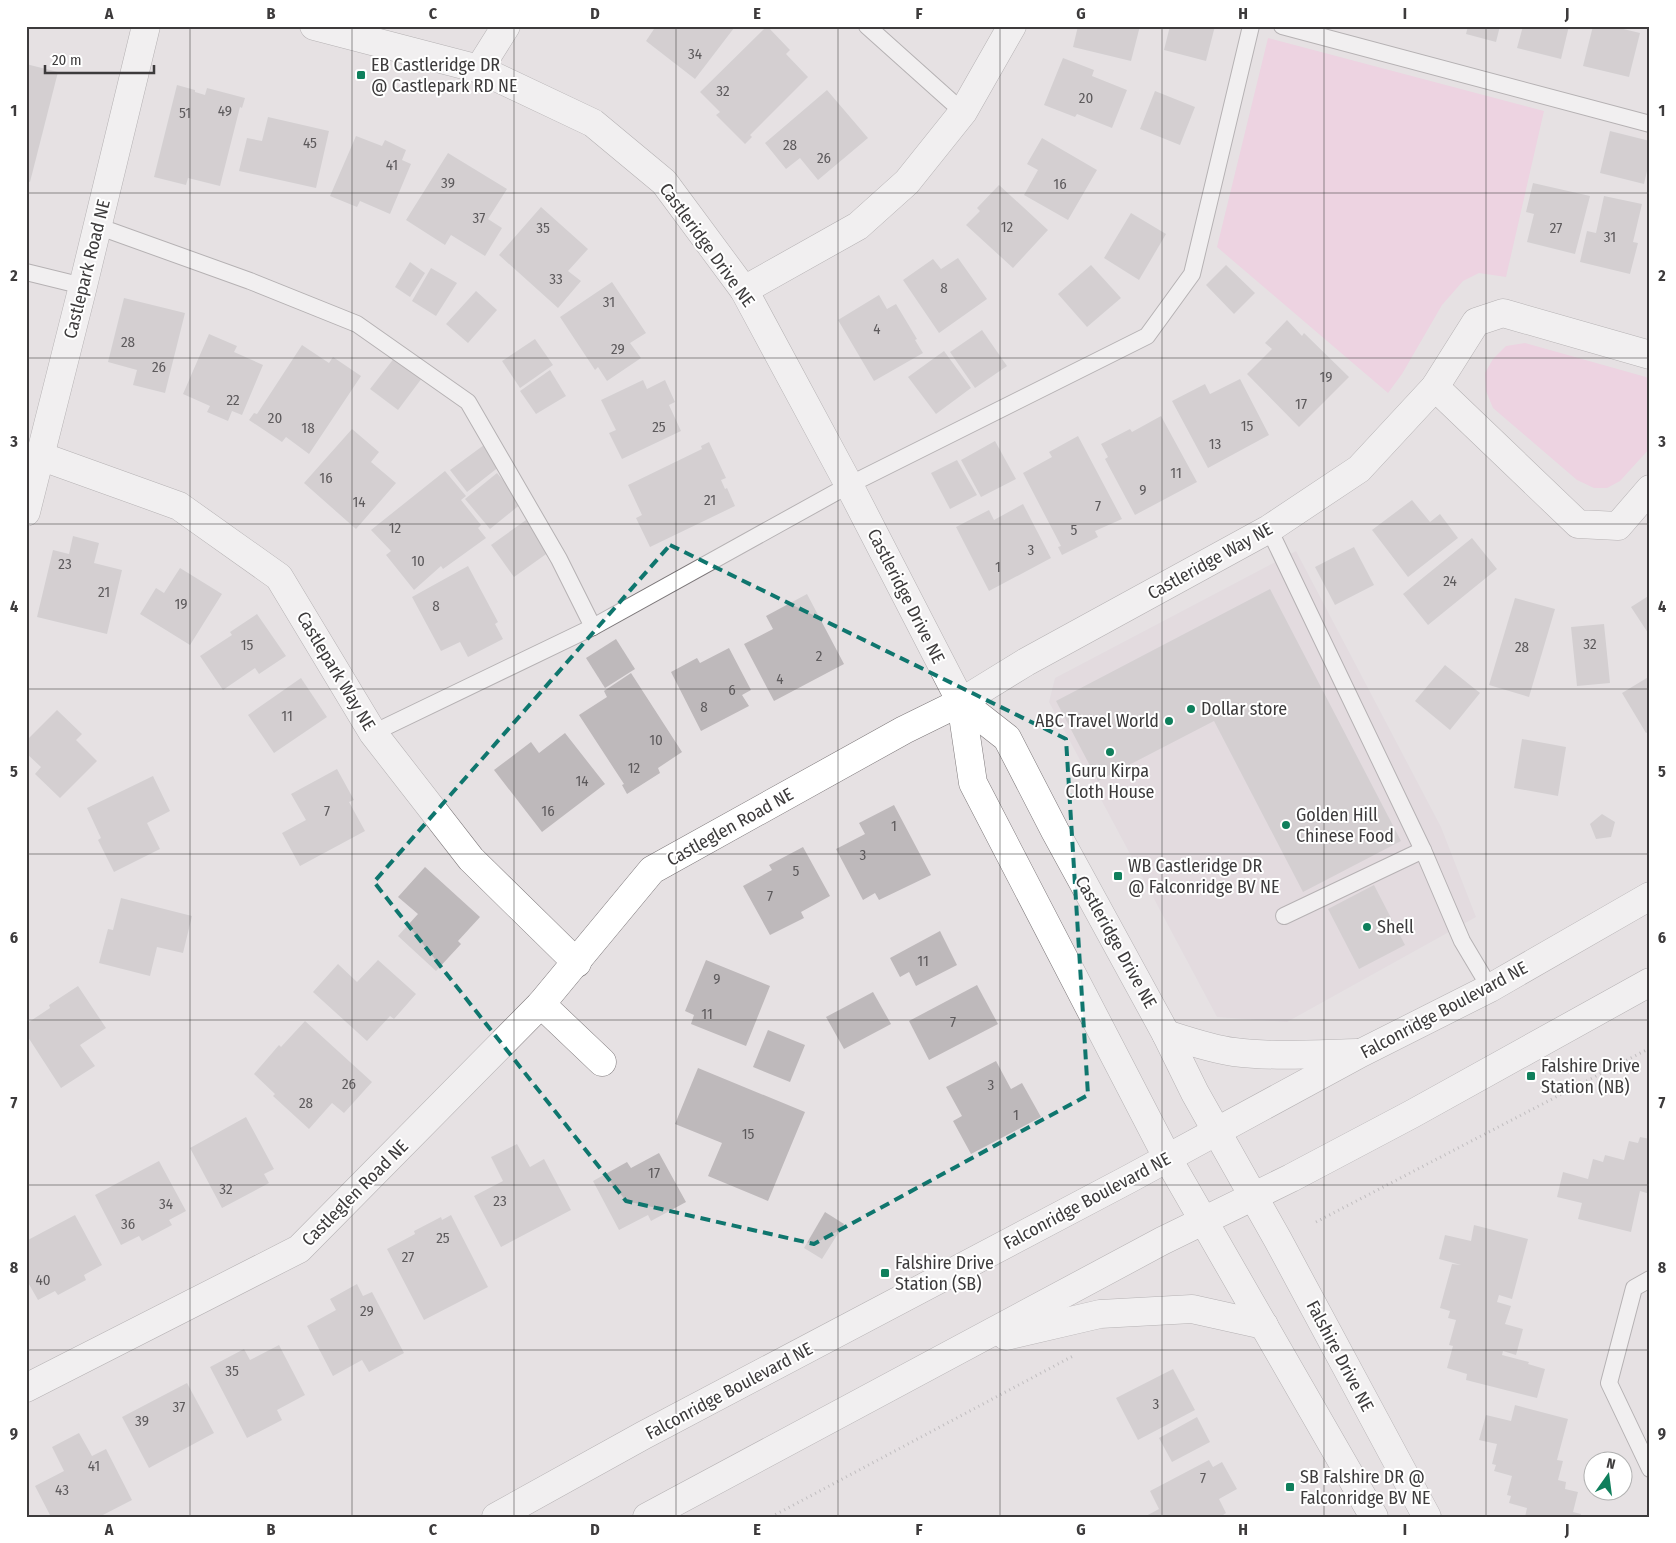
<svg xmlns="http://www.w3.org/2000/svg" width="1676" height="1543" font-family="'Fira Sans Condensed',sans-serif">
<style>
.built{fill:#e0d3da}
.green{fill:#f5c0dd}
.building{fill:#beb9bb}
.lines{fill:none;stroke-linecap:round;stroke-linejoin:round}
.service-casing{stroke:#7c7779;stroke-width:18}
.minor-casing{stroke:#7c7779;stroke-width:29}
.tertiary-casing{stroke:#7c7779;stroke-width:29}
.secondary-casing{stroke:#7c7779;stroke-width:29}
.path{stroke:#959193;stroke-width:3;stroke-dasharray:1 4;stroke-linecap:butt}
.service{stroke:#fff;stroke-width:16}
.minor{stroke:#fff;stroke-width:28}
.tertiary{stroke:#fff;stroke-width:28}
.secondary{stroke:#fff;stroke-width:28}
.marked{fill:none;stroke:#0f766e;stroke-width:4;stroke-dasharray:10 6;stroke-linejoin:round}
.grid{fill:none;stroke:#3d3b3c;stroke-width:1;stroke-opacity:0.55}
.poi-dot{fill:#0f7f5c;stroke:#fff;stroke-width:2}
.labels{text-anchor:middle;dominant-baseline:central;stroke-width:4;stroke-linejoin:round;paint-order:stroke}
.number-label{font-size:15px;fill:#5d5a5c}
.poi-label{font-size:18px;fill:#3d3b3c;stroke:#fff;text-anchor:start}
.street-label{font-size:18px;fill:#3d3b3c;stroke:#fff}
.neatline{fill:none;stroke:#3d3b3c;stroke-width:2}
.grid-label{font-size:16px;text-anchor:middle;font-weight:bold;fill:#3d3b3c}
</style>
<rect width="100%" height="100%" fill="#e6e1e3"/>
<!-- built -->
<path class="built" d="M1296 551 1441 827 1476 917 1287 1022 1217 1017 1049 702 1055 678Z"/>
<!-- green -->
<g class="green">
<path d="M1268 38 1544 111 1506 277 1479 273 1463 281 1442 305 1402 374 1388 393 1217 247Z"/>
<path d="M1525 343 1646 377 1650 381V448L1620 481 1607 488H1594L1577 480 1493 408 1486 391 1485 373 1493 359 1506 346Z"/>
</g>
<!-- building -->
<g class="building">
<path d="M656 26H732L734 28 695 79 646 41Z"/>
<path d="M767 26 790 50 786 54 808 77 750 135 752 137 745 144 716 115 720 112 700 92Z"/>
<path d="M1078 26H1140L1131 61 1073 47Z"/>
<path d="M1170 26H1215L1206 61 1164 50Z"/>
<path d="M1468 26H1500L1496 42 1466 34Z"/>
<path d="M1523 26H1569L1561 59 1517 48Z"/>
<path d="M1593 26H1611L1640 33 1629 77 1583 66Z"/>
<path d="M1063 58 1094 70 1092 76 1127 90 1112 128 1077 114 1075 117 1044 105Z"/>
<path d="M26 64 58 72 30 182 26 181Z"/>
<path d="M177 85 195 90V92L205 95 207 88 245 98 242 108 240 107 220 186 188 178 186 185 154 177Z"/>
<path d="M827 90 868 138 818 180 800 158 786 169 765 143Z"/>
<path d="M1155 91 1195 107 1180 145 1140 129Z"/>
<path d="M268 117 329 131 316 188 239 171 247 138 262 141Z"/>
<path d="M1610 131 1650 141V158L1644 184 1600 173Z"/>
<path d="M356 136 382 146 385 140 406 150 402 160 411 164 390 214 360 201 357 207 330 196Z"/>
<path d="M1042 138 1097 170 1068 220 1024 195 1038 170 1027 164Z"/>
<path d="M448 153 507 189 488 219 502 228 485 256 451 235 445 245 406 220Z"/>
<path d="M1533 183 1590 196 1575 254 1527 242 1534 214 1526 212Z"/>
<path d="M999 185 1048 230 1013 268 966 225 980 211 977 208Z"/>
<path d="M1604 196 1642 204 1633 242 1638 243 1630 274 1580 262 1587 231 1596 233Z"/>
<path d="M541 207 588 249 568 271 581 281 558 308 499 255Z"/>
<path d="M1131 213 1166 234 1139 280 1104 258Z"/>
<path d="M958 258 987 299 939 333 903 280 933 259 941 269Z"/>
<path d="M410 262 425 273 410 297 395 287Z"/>
<path d="M1091 265 1121 298 1087 327 1058 294Z"/>
<path d="M1226 265 1255 293 1234 314 1206 285Z"/>
<path d="M431 268 457 283 436 316 412 301Z"/>
<path d="M612 282 646 333 630 343 641 358 607 381 598 367 595 370 560 317Z"/>
<path d="M476 291 497 310 468 343 446 324Z"/>
<path d="M879 295 887 309 896 304 917 339 915 340 923 353 874 381 838 320Z"/>
<path d="M124 298 185 313 165 393 133 385 137 370 108 362Z"/>
<path d="M1287 320 1302 336 1304 333 1349 377 1299 427 1247 374 1272 349 1265 343Z"/>
<path d="M982 330 1007 366 975 388 950 352Z"/>
<path d="M209 334 237 346 234 352 263 365 242 415 232 411 228 421 207 412 210 406 183 394Z"/>
<path d="M535 339 553 365 520 388 502 361Z"/>
<path d="M302 345 329 363 333 357 361 376 309 454 286 437 282 442 249 420 254 413 257 414Z"/>
<path d="M944 351 971 388 936 414 908 377Z"/>
<path d="M395 357 422 378 398 410 370 389Z"/>
<path d="M550 370 566 396 536 414 520 391Z"/>
<path d="M1240 379 1269 435 1208 468 1172 401 1205 384 1210 394Z"/>
<path d="M643 380 647 389 665 380 675 402 669 405 681 431 622 459 609 433 616 430 601 400Z"/>
<path d="M1161 416 1197 482 1135 515 1105 459 1108 457 1101 444 1130 429 1132 432Z"/>
<path d="M352 429 379 452 371 462 396 483 356 529 304 483Z"/>
<path d="M1078 436 1122 519 1095 531 1098 537 1062 555 1058 547 1061 546 1023 473 1052 457 1049 452Z"/>
<path d="M995 441 1016 479 981 497 961 460Z"/>
<path d="M709 442 726 478 721 480 725 489 727 488 735 506 650 547 636 518 642 515 628 485 702 449 701 446Z"/>
<path d="M484 445 500 466 467 492 450 470Z"/>
<path d="M957 460 977 495 950 509 931 473Z"/>
<path d="M445 471 466 496 461 500 481 525 478 528 486 538 443 569 441 566 414 590 386 555 391 551 371 530Z"/>
<path d="M497 473 522 503 490 529 465 499Z"/>
<path d="M1412 500 1430 522 1440 514 1458 538 1408 577 1372 530Z"/>
<path d="M1023 504 1051 558 989 591 956 527 989 510 994 520Z"/>
<path d="M526 520 549 552 514 577 491 545Z"/>
<path d="M73 536 99 543 94 563 122 570 107 634 37 617 53 550 69 554Z"/>
<path d="M1472 538 1497 569 1428 625 1403 594Z"/>
<path d="M1354 547 1374 585 1335 605 1315 567Z"/>
<path d="M468 566 498 622 495 624 503 639 468 657 460 642 441 651 412 597Z"/>
<path d="M180 568 222 594 190 645 140 614 156 588 164 593Z"/>
<path d="M1270 589 1401 841 1303 892 1214 721 1098 781 1056 701Z"/>
<path d="M807 594 844 664 774 701 744 644 773 629 766 616Z"/>
<path d="M1650 595V636L1631 607Z"/>
<path d="M1515 598 1555 609 1529 697 1489 685Z"/>
<path d="M257 614 286 656 259 674 255 668 223 690 200 656 232 635 230 632Z"/>
<path d="M1604 624 1610 683 1577 686 1571 627Z"/>
<path d="M616 639 635 669 605 688 586 658Z"/>
<path d="M729 648 751 690 742 695 749 706 701 731 671 672 697 658 700 663Z"/>
<path d="M1445 665 1480 693 1450 730 1415 701Z"/>
<path d="M631 673 682 752 658 768 660 773 627 794 622 785 624 784 579 715 607 697 604 691Z"/>
<path d="M1650 676V731L1646 733 1622 693Z"/>
<path d="M301 678 327 717 274 753 248 715Z"/>
<path d="M57 710 82 734 76 740 97 761 60 798 35 774 41 767 26 753V741Z"/>
<path d="M565 733 605 784 542 832 494 770 531 742 539 753Z"/>
<path d="M1522 739 1566 747 1558 796 1514 788Z"/>
<path d="M337 769 354 800 349 802 365 831 300 866 282 833 306 820 291 794Z"/>
<path d="M153 776 170 811 147 823 160 849 114 872 98 840 101 838 87 808Z"/>
<path d="M894 805 931 875 879 900 875 893 863 900 836 849 865 834 859 823Z"/>
<path d="M1602 814 1615 822 1611 837 1596 839 1590 824Z"/>
<path d="M803 847 830 896 801 912 804 918 770 935 743 886 772 870 769 865Z"/>
<path d="M425 867 480 917 458 941 461 944 436 971 398 936 418 914 398 897Z"/>
<path d="M1374 885 1405 945 1359 969 1328 909Z"/>
<path d="M121 898 192 916 183 953 157 947 150 976 99 963 108 929 113 930Z"/>
<path d="M940 931 957 965 916 986 909 972 900 977 890 958Z"/>
<path d="M378 960 416 994 394 1019 390 1016 367 1041 313 992 338 964 357 982Z"/>
<path d="M706 960 770 986 746 1046 691 1024 694 1015 685 1011Z"/>
<path d="M977 985 998 1024 929 1060 909 1021Z"/>
<path d="M78 986 106 1028 80 1045 95 1066 61 1088 26 1034V1024L50 1008 49 1005Z"/>
<path d="M873 992 891 1024 844 1049 826 1017Z"/>
<path d="M305 1021 372 1082 344 1113 332 1103 309 1129 273 1096 275 1094 254 1074 279 1045 281 1047Z"/>
<path d="M768 1030 805 1045 790 1082 753 1067Z"/>
<path d="M996 1061 1011 1089 1022 1083 1041 1117 971 1154 953 1121 962 1116 946 1087Z"/>
<path d="M698 1068 805 1112 768 1201 708 1176 722 1143 675 1124Z"/>
<path d="M246 1117 274 1169 264 1174 269 1183 222 1208 190 1148Z"/>
<path d="M1640 1137 1650 1139V1194L1640 1191 1631 1232 1578 1219 1582 1203 1557 1197 1563 1172 1588 1179 1593 1159 1603 1162 1605 1155 1624 1160 1629 1141 1638 1143Z"/>
<path d="M517 1144 530 1167 544 1159 571 1210 501 1247 474 1196 503 1181 491 1157Z"/>
<path d="M659 1153 686 1202 651 1221 648 1215 619 1230 593 1181 627 1162 631 1168Z"/>
<path d="M159 1161 186 1211 169 1220 172 1225 142 1241 139 1236 121 1245 95 1195Z"/>
<path d="M825 1212 844 1224 822 1259 804 1248Z"/>
<path d="M75 1215 102 1265 84 1275 86 1280 58 1295 55 1291 38 1300 26 1279V1241Z"/>
<path d="M451 1215 488 1287 424 1320 387 1249 415 1234 414 1231 441 1217 442 1220Z"/>
<path d="M1474 1225 1528 1239 1512 1299 1499 1295 1497 1302 1511 1306 1505 1324 1523 1329 1516 1355 1503 1351 1502 1355 1529 1362 1528 1364 1545 1369 1537 1398 1466 1380 1467 1374 1447 1368 1453 1346 1449 1345 1456 1320 1448 1318 1450 1311 1440 1308 1452 1264 1461 1265 1439 1259 1445 1235 1471 1241Z"/>
<path d="M357 1284 363 1296 372 1292 404 1353 369 1372 362 1360 333 1376 307 1326 336 1310 330 1299Z"/>
<path d="M279 1345 305 1395 277 1410 282 1420 247 1438 210 1367 244 1349 250 1360Z"/>
<path d="M1173 1369 1195 1410 1138 1440 1116 1398Z"/>
<path d="M187 1383 214 1433 149 1468 122 1417Z"/>
<path d="M1515 1405 1568 1419 1557 1460 1563 1461 1558 1480 1566 1482 1565 1489 1578 1492 1573 1512 1581 1514 1580 1517H1525L1527 1508 1509 1503 1511 1496 1507 1495 1512 1476 1494 1471 1496 1465 1492 1464 1497 1444 1479 1440 1486 1415 1511 1421Z"/>
<path d="M1197 1417 1210 1442 1172 1462 1159 1438Z"/>
<path d="M79 1433 92 1456 106 1449 132 1500 99 1517H51L35 1486 64 1471 52 1447Z"/>
<path d="M1209 1460 1213 1467 1222 1462 1237 1489 1219 1499 1226 1513 1220 1517H1144L1159 1509 1150 1491Z"/>
</g>
<g class="lines">
<defs>
<g id="service">
<path d="M867 26 963 112"/>
<path d="M1282 26 1650 124"/>
<path d="M97 226 250 281 357 324 468 402 559 559 593 627 849 485 1147 336 1192 274 1251 26"/>
<path d="M26 272 83 286"/>
<path d="M1269 529 1423 850 1462 941 1490 988"/>
<path d="M373 733 593 627"/>
<path d="M1284 916 1423 850"/>
<path d="M1650 1279 1634 1288 1609 1383 1650 1469"/>
</g>
<g id="minor">
<path d="M479 69 506 26"/>
<path d="M744 290 858 226 907 182 963 112 1012 26"/>
<path d="M1435 387 1578 524 1618 526 1650 489"/>
<path d="M40 456 179 506 279 577 373 733 471 859 577 963"/>
<path d="M26 512 83 286 146 26"/>
<path d="M541 1004 602 1062"/>
<path d="M26 1388 299 1249 541 1004 652 870 904 730 961 702 1026 662 1269 529 1359 469 1435 387 1476 322 1503 313 1650 355"/>
</g>
<g id="tertiary">
<path d="M314 26 479 69 593 123 664 182 744 290 849 485 961 702 973 783 1168 1159 1374 1517"/>
<path d="M961 702 1007 738 1055 831 1166 1034 1195 1093 1278 1240 1427 1517"/>
</g>
<g id="secondary">
<path d="M1166 1034C1188 1041 1211 1049 1234 1052 1273 1057 1318 1054 1357 1053"/>
<path d="M1006 1336 1100 1314 1192 1309 1264 1325"/>
<path d="M496 1517 644 1435 1129 1179 1361 1053 1490 988 1650 896"/>
<path d="M647 1517 1162 1241 1291 1178 1412 1114 1650 982"/>
</g>
</defs>
<!-- service casing -->
<use href="#service" class="service-casing"/>
<!-- minor casing -->
<use href="#minor" class="minor-casing"/>
<!-- tertiary casing -->
<use href="#tertiary" class="tertiary-casing"/>
<!-- secondary casing -->
<use href="#secondary" class="secondary-casing"/>
<!-- path -->
<g class="path">
<path d="M1316 1222 1650 1048"/>
<path d="M771 1517 1073 1356"/>
</g>
<!-- service -->
<use href="#service" class="service"/>
<!-- minor -->
<use href="#minor" class="minor"/>
<!-- tertiary -->
<use href="#tertiary" class="tertiary"/>
<!-- secondary -->
<use href="#secondary" class="secondary"/>
</g>
<!-- marked area -->
<path d="M0 0H1676V1543H0ZM670 545 1066 739 1088 1095 814 1244 626 1201 374 882Z" fill="#e6e1e3" fill-opacity=".55" fill-rule="evenodd"/>
<path class="marked" d="M670 545 1066 739 1088 1095 814 1244 626 1201 374 882Z"/>
<!-- grid -->
<path class="grid" d="M190 26V1517M352 26V1517M514 26V1517M676 26V1517M838 26V1517M1000 26V1517M1162 26V1517M1324 26V1517M1486 26V1517M26 193H1650M26 358H1650M26 524H1650M26 689H1650M26 854H1650M26 1020H1650M26 1185H1650M26 1350H1650"/>
<!-- markers -->
<g class="poi-dot">
<rect x="356" y="70" width="10" height="10" rx="2.5"/>
<circle cx="1191" cy="709" r="5"/>
<circle cx="1169" cy="721" r="5"/>
<circle cx="1110" cy="752" r="5"/>
<circle cx="1286" cy="825" r="5"/>
<rect x="1113" y="871" width="10" height="10" rx="2.5"/>
<circle cx="1367" cy="927" r="5"/>
<rect x="1526" y="1071" width="10" height="10" rx="2.5"/>
<rect x="880" y="1268" width="10" height="10" rx="2.5"/>
<rect x="1285" y="1482" width="10" height="10" rx="2.5"/>
</g>
<g class="labels">
<!-- number labels -->
<g class="number-label">
<text x="695" y="54">34</text>
<text x="723" y="91">32</text>
<text x="1086" y="98">20</text>
<text x="225" y="111">49</text>
<text x="185" y="113">51</text>
<text x="310" y="143">45</text>
<text x="790" y="145">28</text>
<text x="824" y="158">26</text>
<text x="392" y="165">41</text>
<text x="448" y="183">39</text>
<text x="1060" y="184">16</text>
<text x="479" y="218">37</text>
<text x="1007" y="227">12</text>
<text x="543" y="228">35</text>
<text x="1556" y="228">27</text>
<text x="1610" y="237">31</text>
<text x="556" y="279">33</text>
<text x="944" y="288">8</text>
<text x="609" y="302">31</text>
<text x="877" y="329">4</text>
<text x="128" y="342">28</text>
<text x="618" y="349">29</text>
<text x="159" y="367">26</text>
<text x="1326" y="377">19</text>
<text x="233" y="400">22</text>
<text x="1301" y="404">17</text>
<text x="275" y="418">20</text>
<text x="1247" y="426">15</text>
<text x="659" y="427">25</text>
<text x="308" y="428">18</text>
<text x="1215" y="444">13</text>
<text x="1176" y="473">11</text>
<text x="326" y="478">16</text>
<text x="1143" y="490">9</text>
<text x="710" y="500">21</text>
<text x="359" y="502">14</text>
<text x="1098" y="506">7</text>
<text x="395" y="528">12</text>
<text x="1074" y="530">5</text>
<text x="1031" y="550">3</text>
<text x="418" y="561">10</text>
<text x="65" y="564">23</text>
<text x="998" y="567">1</text>
<text x="1450" y="581">24</text>
<text x="104" y="592">21</text>
<text x="181" y="604">19</text>
<text x="436" y="606">8</text>
<text x="1590" y="644">32</text>
<text x="247" y="645">15</text>
<text x="1522" y="647">28</text>
<text x="819" y="656">2</text>
<text x="780" y="679">4</text>
<text x="732" y="690">6</text>
<text x="704" y="707">8</text>
<text x="287" y="716">11</text>
<text x="656" y="740">10</text>
<text x="634" y="768">12</text>
<text x="582" y="781">14</text>
<text x="327" y="811">7</text>
<text x="548" y="811">16</text>
<text x="894" y="826">1</text>
<text x="863" y="855">3</text>
<text x="796" y="871">5</text>
<text x="770" y="896">7</text>
<text x="923" y="961">11</text>
<text x="717" y="979">9</text>
<text x="707" y="1014">11</text>
<text x="953" y="1022">7</text>
<text x="349" y="1084">26</text>
<text x="991" y="1085">3</text>
<text x="306" y="1103">28</text>
<text x="1016" y="1115">1</text>
<text x="748" y="1134">15</text>
<text x="654" y="1173">17</text>
<text x="226" y="1189">32</text>
<text x="500" y="1201">23</text>
<text x="166" y="1204">34</text>
<text x="128" y="1224">36</text>
<text x="443" y="1238">25</text>
<text x="408" y="1257">27</text>
<text x="43" y="1280">40</text>
<text x="367" y="1311">29</text>
<text x="232" y="1371">35</text>
<text x="1156" y="1404">3</text>
<text x="179" y="1407">37</text>
<text x="142" y="1421">39</text>
<text x="94" y="1466">41</text>
<text x="1203" y="1478">7</text>
<text x="62" y="1490">43</text>
</g>
<!-- poi labels -->
<g class="poi-label">
<text x="371" y="65">EB Castleridge DR<tspan x="371" dy="21">@ Castlepark RD NE</tspan></text>
<text x="1201" y="709">Dollar store</text>
<text x="1159" y="721" text-anchor="end">ABC Travel World</text>
<text x="1110" y="771" text-anchor="middle">Guru Kirpa<tspan x="1110" dy="21">Cloth House</tspan></text>
<text x="1296" y="815">Golden Hill<tspan x="1296" dy="21">Chinese Food</tspan></text>
<text x="1128" y="866">WB Castleridge DR<tspan x="1128" dy="21">@ Falconridge BV NE</tspan></text>
<text x="1377" y="927">Shell</text>
<text x="1541" y="1066">Falshire Drive<tspan x="1541" dy="21">Station (NB)</tspan></text>
<text x="895" y="1263">Falshire Drive<tspan x="895" dy="21">Station (SB)</tspan></text>
<text x="1300" y="1477">SB Falshire DR @<tspan x="1300" dy="21">Falconridge BV NE</tspan></text>
</g>
<!-- street labels -->
<g class="street-label">
<text transform="translate(707 245) rotate(54)">Castleridge Drive NE</text>
<text transform="translate(87 269) rotate(-76)">Castlepark Road NE</text>
<text transform="translate(1210 561) rotate(-29)">Castleridge Way NE</text>
<text transform="translate(906 596) rotate(63)">Castleridge Drive NE</text>
<text transform="translate(336 671) rotate(59)">Castlepark Way NE</text>
<text transform="translate(730 827) rotate(-29)">Castleglen Road NE</text>
<text transform="translate(1116 942) rotate(61)">Castleridge Drive NE</text>
<text transform="translate(1444 1010) rotate(-28)">Falconridge Boulevard NE</text>
<text transform="translate(355 1193) rotate(-45)">Castleglen Road NE</text>
<text transform="translate(1087 1201) rotate(-28)">Falconridge Boulevard NE</text>
<text transform="translate(1340 1356) rotate(62)">Falshire Drive NE</text>
<text transform="translate(729 1391) rotate(-28)">Falconridge Boulevard NE</text>
</g>
</g>
<!-- border -->
<rect width="1676" height="1543" fill="none" stroke="#ffffff" stroke-width="55"/>
<!-- north arrow -->
<g transform="translate(1608 1476) rotate(14)"><circle r="24" fill="#ffffff" stroke="#b1b1b1"/>
<path d="M0-4L9 19L0 12L-9 19Z" fill="#0f7f5c"/>
<text y="-8" font-size="14" font-weight="bold" text-anchor="middle" fill="#3d3b3c">N</text>
</g>
<!-- scale -->
<path d="M45 65v8h109v-8" fill="none" stroke="#3d3b3c" stroke-width="2.5"/>
<text x="52" y="65" font-size="15" fill="#3d3b3c" stroke="#ffffff" stroke-width="4" paint-order="stroke">20 m</text>
<rect x="28" y="28" width="1620" height="1488" class="neatline"/>
<g class="grid-label">
<text x="109" y="19">A</text>
<text x="271" y="19">B</text>
<text x="433" y="19">C</text>
<text x="595" y="19">D</text>
<text x="757" y="19">E</text>
<text x="919" y="19">F</text>
<text x="1081" y="19">G</text>
<text x="1243" y="19">H</text>
<text x="1405" y="19">I</text>
<text x="1567" y="19">J</text>
<text x="14" y="116">1</text>
<text x="1662" y="116">1</text>
<text x="14" y="281">2</text>
<text x="1662" y="281">2</text>
<text x="14" y="447">3</text>
<text x="1662" y="447">3</text>
<text x="14" y="612">4</text>
<text x="1662" y="612">4</text>
<text x="14" y="777">5</text>
<text x="1662" y="777">5</text>
<text x="14" y="943">6</text>
<text x="1662" y="943">6</text>
<text x="14" y="1108">7</text>
<text x="1662" y="1108">7</text>
<text x="14" y="1273">8</text>
<text x="1662" y="1273">8</text>
<text x="14" y="1439">9</text>
<text x="1662" y="1439">9</text>
<text x="109" y="1535">A</text>
<text x="271" y="1535">B</text>
<text x="433" y="1535">C</text>
<text x="595" y="1535">D</text>
<text x="757" y="1535">E</text>
<text x="919" y="1535">F</text>
<text x="1081" y="1535">G</text>
<text x="1243" y="1535">H</text>
<text x="1405" y="1535">I</text>
<text x="1567" y="1535">J</text>
</g>
</svg>
